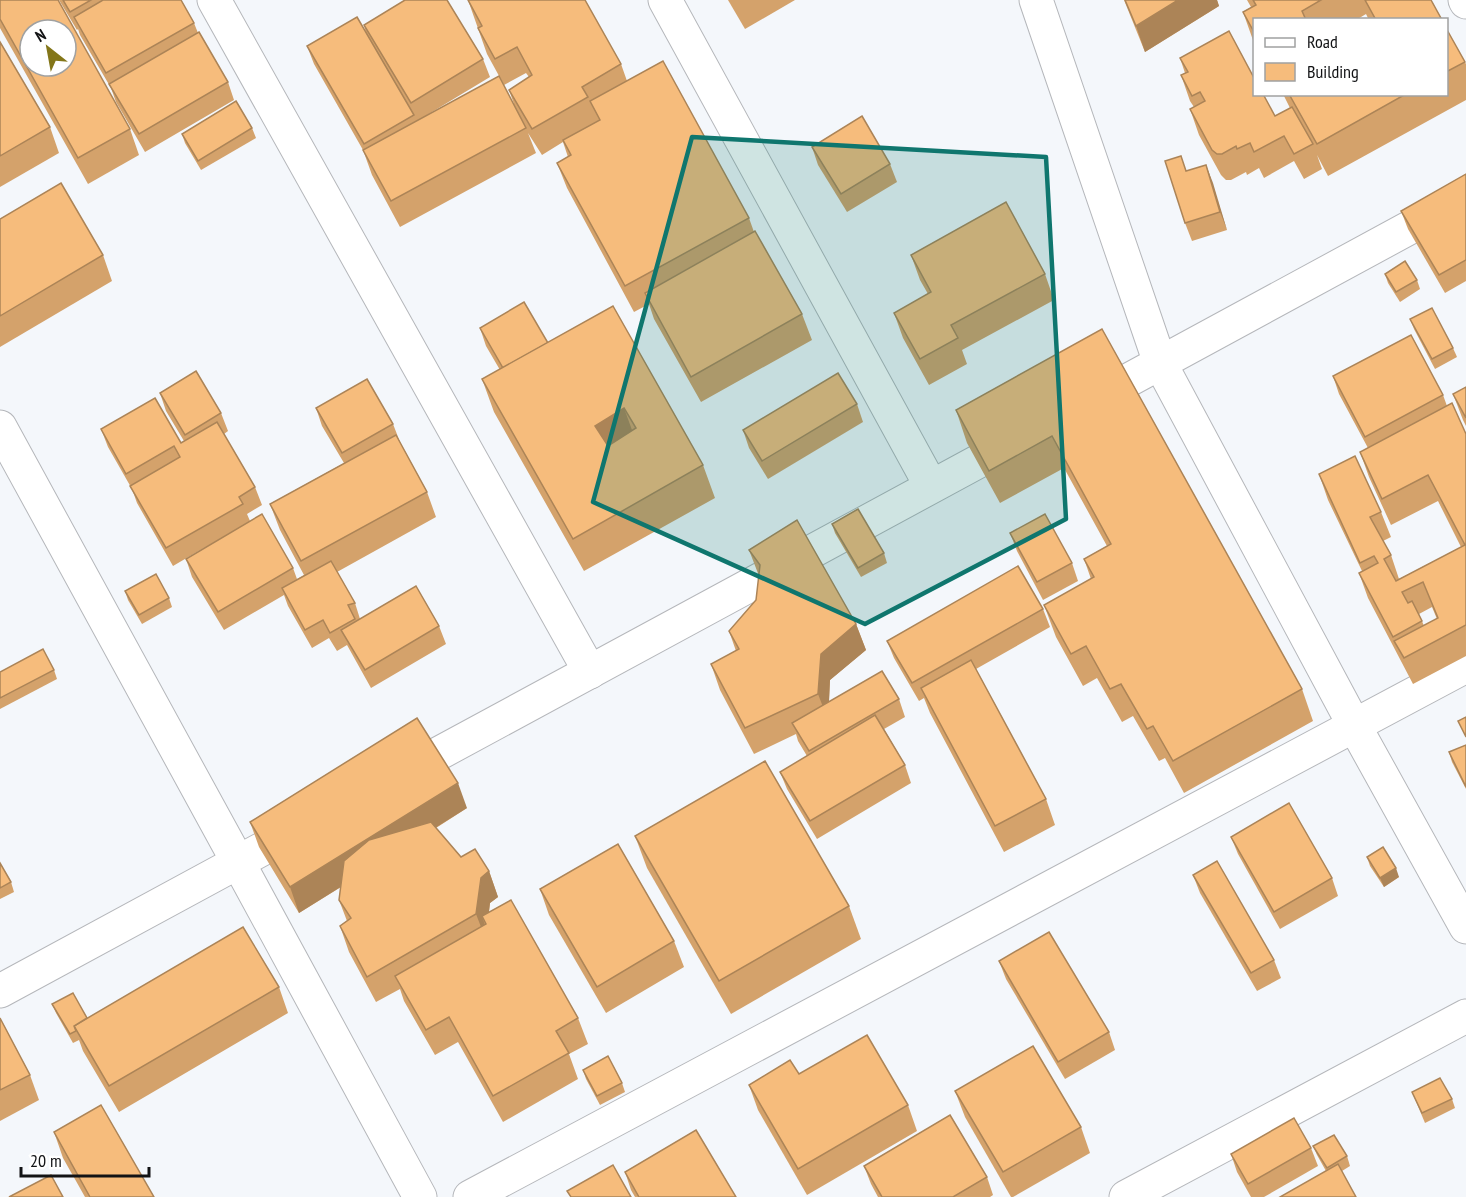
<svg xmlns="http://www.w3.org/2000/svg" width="1466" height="1197" font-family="'PT Sans Narrow',sans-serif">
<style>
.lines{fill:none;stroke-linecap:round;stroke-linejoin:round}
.street-casing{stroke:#b5b7bb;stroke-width:35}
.secondary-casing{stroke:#b5b7bb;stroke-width:35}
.street{stroke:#fff;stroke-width:33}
.secondary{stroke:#fff;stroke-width:33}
.wall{fill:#d4a26b;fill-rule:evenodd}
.shaded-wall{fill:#ac8457}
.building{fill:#f6bc7c;stroke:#ac8457;stroke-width:1.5;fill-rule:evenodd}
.marked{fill:#0f766e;fill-opacity:0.2;stroke:#0f766e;stroke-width:4.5;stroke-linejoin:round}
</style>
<rect width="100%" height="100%" fill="#f4f7fb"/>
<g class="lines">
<defs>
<g id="street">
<path d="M214 0 590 672"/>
<path d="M665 0 931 486"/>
<path d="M1465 0 1466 2"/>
<path d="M1090 401 1466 197"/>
<path d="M0 427 238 862 420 1197"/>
<path d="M399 775 1016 441"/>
<path d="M0 991 301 828"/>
<path d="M470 1197 1466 666"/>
<path d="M1126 1197 1466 1016"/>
</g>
<path id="secondary" d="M1036 0 1160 363 1354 725 1466 927"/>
</defs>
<!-- street casing -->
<use href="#street" class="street-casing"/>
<!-- secondary casing -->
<use href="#secondary" class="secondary-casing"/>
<!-- street -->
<use href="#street" class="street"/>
<!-- secondary -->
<use href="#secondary" class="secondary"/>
</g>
<!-- wall -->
<g class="wall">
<path d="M0 0 130 129 139 155 88 184 0 28Z"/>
<path d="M59 0H181L194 23 198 33 228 82 234 100 145 152 116 102 111 88 80 35 78 29 77 30Z"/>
<path d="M468 0 621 64 627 81 749 218 754 232 802 314 812 340 701 402 654 319 649 304 634 312 567 188 557 163 568 157 563 142 542 155 528 133 536 153 400 227 372 175 363 150 314 64 307 46 366 33 364 25 483 59 490 77 427 115 514 104 509 90 529 77 526 73 504 85 487 54Z"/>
<path d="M728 0H795L745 29Z"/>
<path d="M1124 0H1217L1219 6 1145 52Z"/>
<path d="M1247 0H1431L1442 20H1369L1366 14 1356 20H1254V43L1243 12 1251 7Z"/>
<path d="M1446 28 1466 64V100L1328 176 1317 155 1322 169 1304 179 1294 161 1264 178 1259 168 1247 175 1246 172 1231 180H1226L1221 175 1199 135 1190 109 1194 107 1190 101 1181 75 1185 73 1180 58 1275 116 1290 108 1283 94H1446Z"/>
<path d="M0 42 50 127 59 153 0 187Z"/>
<path d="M252 128 256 138 201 170 185 143 182 134Z"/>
<path d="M812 147 890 164 897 182 847 212 818 165Z"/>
<path d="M1206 165 1227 230 1192 241 1185 223 1187 171Z"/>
<path d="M1466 174V281L1445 293 1408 229 1401 211Z"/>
<path d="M0 219 103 255 112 281 0 347Z"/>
<path d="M911 255 1045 274 1054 300 962 350 967 364 929 385 903 338 894 313 928 294 920 280Z"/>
<path d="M1385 274 1417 280 1420 289 1400 302 1388 283Z"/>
<path d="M1410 319 1453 348 1457 357 1435 369 1414 329Z"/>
<path d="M480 328 548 343 703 465 715 498 584 571 494 412 482 379 500 370 486 346Z"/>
<path d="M1102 329 1302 689 1313 721 1184 793 1165 758 1159 761 1133 716 1122 722 1097 678 1083 686 1056 637 1044 605 1091 579 1084 559 1107 546 1064 468 1000 503 967 443 956 410Z"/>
<path d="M1333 376 1443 395 1447 406 1466 434V656L1413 684 1368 598 1359 573 1362 571 1328 500 1319 474 1381 512 1391 537 1383 541 1391 555 1399 579 1461 547 1438 501 1391 525 1369 477 1360 452 1368 448 1339 394ZM1432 607 1437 619 1424 626 1419 614Z"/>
<path d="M1466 387V426L1463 420 1453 394Z"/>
<path d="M160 393 221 413 228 431 224 434 255 487 262 505 247 514 250 521 293 568 297 579 304 575 280 530 270 504 344 463 322 426 316 408 393 424 400 442 427 492 436 517 337 572 355 603 360 619 439 626 446 644 371 688 347 645 337 651 329 638 312 648 288 606 284 595 224 630 192 577 186 559 207 546 173 566 137 503 132 489 108 447 101 429 181 443 184 441 166 411Z"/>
<path d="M857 404 863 422 768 479 749 448 743 430Z"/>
<path d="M832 524 884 553 887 563 861 577 835 533Z"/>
<path d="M1010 533 1072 563 1078 581 1043 600 1017 551Z"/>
<path d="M749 550 856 624 866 650 830 680 829 702 899 699 905 717 884 729 905 765 911 783 817 839 787 789 780 772 807 756 798 741 796 734 754 754 720 690 711 664 736 651 729 631 756 600 759 576Z"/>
<path d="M125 591 169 598 172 607 142 624 128 600Z"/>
<path d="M1043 609 1050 627 976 669 1046 799 1055 825 1004 852 930 713 924 698 919 701 894 658 887 641Z"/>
<path d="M54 670 57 679 0 709V672Z"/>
<path d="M1466 745V789L1452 762 1449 752Z"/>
<path d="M467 808 436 828 461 857 489 871 498 897 490 903 489 912 578 1018 588 1044 569 1054 578 1079 503 1122 458 1042 435 1055 404 1001 400 989 376 1002 349 952 340 926 347 921 339 900 341 887 299 913 259 847 250 822Z"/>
<path d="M635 836 849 906 861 939 731 1014 647 868Z"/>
<path d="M1231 837 1332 878 1338 896 1280 929 1238 854Z"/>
<path d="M1367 857 1399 877 1384 887 1370 866Z"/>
<path d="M0 863 11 882 14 892 0 899Z"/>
<path d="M1193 875 1274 960 1281 978 1257 991 1200 893Z"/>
<path d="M540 889 674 941 684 967 606 1013 549 915Z"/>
<path d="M999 961 1109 1032 1115 1050 1065 1079 1006 979Z"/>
<path d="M279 987 288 1013 119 1112 83 1051 79 1040 73 1043 56 1013 52 1004 87 1018Z"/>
<path d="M0 1018 30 1075 39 1100 0 1121Z"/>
<path d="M583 1070 622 1083 625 1092 600 1105 586 1079Z"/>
<path d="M749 1085 908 1105 917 1131 807 1195 758 1110Z"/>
<path d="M955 1091 1081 1127 1090 1153 1013 1197H1011L965 1117Z"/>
<path d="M1412 1092 1452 1099 1455 1108 1425 1123Z"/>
<path d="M54 1132 154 1197H85L63 1158Z"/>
<path d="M1313 1146 1347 1156 1350 1166 1342 1171H1326L1317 1155Z"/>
<path d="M1311 1148 1318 1166 1264 1197H1251L1237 1172 1231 1154Z"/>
<path d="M864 1166 987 1177 993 1195 990 1197H878L871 1184Z"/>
<path d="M625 1172 736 1197H635L631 1190Z"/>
</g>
<!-- shaded-wall -->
<g class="shaded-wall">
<path d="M1178 0H1217L1219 6 1145 52 1136 26Z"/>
<path d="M1206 165 1213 183 1227 230 1220 212Z"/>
<path d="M624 408 636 441 607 459 595 426Z"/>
<path d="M856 624 866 650 830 680 828 720 818 694 821 654Z"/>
<path d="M458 783 467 808 299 913 290 887Z"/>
<path d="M1396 868 1399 877 1384 887 1380 878Z"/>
<path d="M489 871 498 897 490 903 487 927 482 916 487 931 486 940 476 914 481 878Z"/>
</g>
<!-- building -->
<g class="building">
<path d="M0 0H58L130 129 78 158 0 19ZM30 30H66V66H30Z"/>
<path d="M63 0H91L70 12Z"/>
<path d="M103 0H181L194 23 106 73 74 17Z"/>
<path d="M405 0H447L483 59 411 103 364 25Z"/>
<path d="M468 0H585L621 64 582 87 588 97 532 129 509 90 532 75 517 47 495 59 478 28 482 26Z"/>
<path d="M1125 0H1178L1136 26Z"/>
<path d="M1253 0H1321L1302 11 1306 20H1254V32L1243 12 1256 5Z"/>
<path d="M1365 0H1431L1442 20H1376Z"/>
<path d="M357 17 414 115 364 144 307 46Z"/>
<path d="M1446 28 1465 62 1446 72Z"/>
<path d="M1229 31 1254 78V94H1263L1275 116 1292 107 1313 144 1294 154 1284 136 1254 152 1250 143 1237 149 1236 146 1222 154H1217L1212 150 1190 109 1205 101 1200 92 1192 96 1181 75 1188 72 1180 58Z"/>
<path d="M199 32 228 82 139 134 109 84Z"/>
<path d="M0 42 50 127 0 156Z"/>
<path d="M663 61 749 218 625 286 557 163 571 155 563 140 600 120 590 101Z"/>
<path d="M499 76 526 128 391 201 363 150Z"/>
<path d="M1289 94H1406L1317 144Z"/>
<path d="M236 101 252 128 198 161 182 134Z"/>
<path d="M862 116 890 164 841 194 812 147Z"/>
<path d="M1181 156 1186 171 1206 165 1220 212 1185 223 1165 161Z"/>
<path d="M1466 174V260L1439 275 1401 211Z"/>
<path d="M61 183 103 255 0 316V219Z"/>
<path d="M1006 202 1045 274 951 325 958 338 920 359 894 313 931 292 911 255Z"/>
<path d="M755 231 802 314 691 377 645 293Z"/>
<path d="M1405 261 1417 280 1396 292 1385 274Z"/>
<path d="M524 302 548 343 503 368 480 328Z"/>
<path d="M613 306 703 465 573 539 482 379ZM624 408 636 428 608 446 595 426Z"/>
<path d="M1432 308 1453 348 1432 359 1410 319Z"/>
<path d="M1102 329 1302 689 1173 761 1153 726 1147 729 1121 684 1110 689 1086 646 1071 654 1044 605 1094 577 1084 559 1111 544 1052 436 989 471 956 410Z"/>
<path d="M1411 335 1443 395 1365 437 1333 376Z"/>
<path d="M196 371 221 413 185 435 160 393Z"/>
<path d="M838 373 857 404 762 461 743 430Z"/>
<path d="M367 379 393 424 342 453 316 408Z"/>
<path d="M1466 387V418L1453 394Z"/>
<path d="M155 398 181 443 217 422 255 487 239 497 243 504 166 548 130 486 180 457 174 446 126 474 101 429Z"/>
<path d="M1452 403 1466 434V625L1404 658 1394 641 1438 618 1423 582 1402 592 1408 603 1412 601 1422 621 1393 637 1359 573 1378 563 1374 556 1360 563 1319 474 1355 456 1381 512 1370 517 1391 555 1384 559 1396 581 1465 545 1428 475 1382 499 1360 452Z"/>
<path d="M396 435 427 492 301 561 270 504Z"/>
<path d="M858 509 884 553 858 568 832 524Z"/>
<path d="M262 514 293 568 218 612 186 559Z"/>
<path d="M1045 514 1072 563 1037 582 1010 533Z"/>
<path d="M797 520 856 624 821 654 818 694 745 728 711 664 739 649 729 631 756 600 760 565 749 550Z"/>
<path d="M331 561 355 603 348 605 355 619 330 633 323 620 305 630 282 588Z"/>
<path d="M1018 566 1043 609 912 683 887 641Z"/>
<path d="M156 574 169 598 139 615 125 591Z"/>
<path d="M416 586 439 626 365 670 341 630Z"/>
<path d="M43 649 54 670 0 698V672Z"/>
<path d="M971 660 1046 799 995 826 921 688Z"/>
<path d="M882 671 899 699 809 751 792 723Z"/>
<path d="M875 715 905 765 810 821 780 772Z"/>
<path d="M1466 717V737L1458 721Z"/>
<path d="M417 718 458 783 290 887 250 822Z"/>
<path d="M1466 745V787L1449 752Z"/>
<path d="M765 761 849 906 719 981 635 836Z"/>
<path d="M1289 803 1332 878 1274 912 1231 837Z"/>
<path d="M431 822 461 857 475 849 489 871 481 878 476 914 367 977 340 926 351 918 339 900 344 861 369 840Z"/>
<path d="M618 844 674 941 597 987 540 889Z"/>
<path d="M1383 847 1396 868 1380 878 1367 857Z"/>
<path d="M1217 861 1274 960 1251 973 1193 875Z"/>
<path d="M0 863 11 882 0 888Z"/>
<path d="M511 900 578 1018 556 1031 569 1053 493 1096 449 1017 426 1030 395 976 486 924 482 916Z"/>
<path d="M243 927 279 987 109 1086 74 1026Z"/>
<path d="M1049 932 1109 1032 1058 1062 999 961Z"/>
<path d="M73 993 87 1018 74 1026 76 1031 70 1034 52 1004Z"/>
<path d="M0 1018 30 1075 0 1090Z"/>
<path d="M867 1035 908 1105 798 1169 749 1085 790 1060 799 1074Z"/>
<path d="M1033 1046 1081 1127 1003 1172 955 1091Z"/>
<path d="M608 1056 622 1083 597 1096 583 1070Z"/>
<path d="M1440 1078 1452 1099 1422 1113 1412 1092Z"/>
<path d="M101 1105 154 1197H90L54 1132Z"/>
<path d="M950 1115 987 1177 953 1197H882L864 1166Z"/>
<path d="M1294 1118 1311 1148 1248 1184 1231 1154Z"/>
<path d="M696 1130 736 1197H639L625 1172Z"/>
<path d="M1334 1135 1347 1156 1327 1168 1313 1146Z"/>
<path d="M1338 1164 1356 1197H1280Z"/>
<path d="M613 1165 631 1197H571L567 1191Z"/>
<path d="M51 1175 63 1197H9Z"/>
</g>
<!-- marked area -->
<path class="marked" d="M692 137 1046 157 1066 519 865 624 593 502Z"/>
<!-- legend -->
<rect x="1253" y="18" width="195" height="78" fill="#ffffff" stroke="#a0a1a1" stroke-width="1.5"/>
<rect x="1265" y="38" width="30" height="9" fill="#ffffff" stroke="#a0a1a1" stroke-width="1.5"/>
<text x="1307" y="48" font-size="18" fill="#121315">Road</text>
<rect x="1265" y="63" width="30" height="18" fill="#f6bc7c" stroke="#a0a1a1" stroke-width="1.5"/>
<text x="1307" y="78" font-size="18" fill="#121315">Building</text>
<!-- north arrow -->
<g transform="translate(48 48) rotate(329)"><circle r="28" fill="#ffffff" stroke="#a0a1a1" stroke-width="1.5"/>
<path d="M0-4.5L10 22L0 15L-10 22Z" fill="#837619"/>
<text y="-9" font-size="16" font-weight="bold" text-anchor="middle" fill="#121315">N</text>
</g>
<!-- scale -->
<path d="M21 1167v9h128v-9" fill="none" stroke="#121315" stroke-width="3"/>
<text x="30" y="1167" font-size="18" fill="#121315" stroke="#ffffff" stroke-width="4.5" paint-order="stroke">20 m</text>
</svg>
